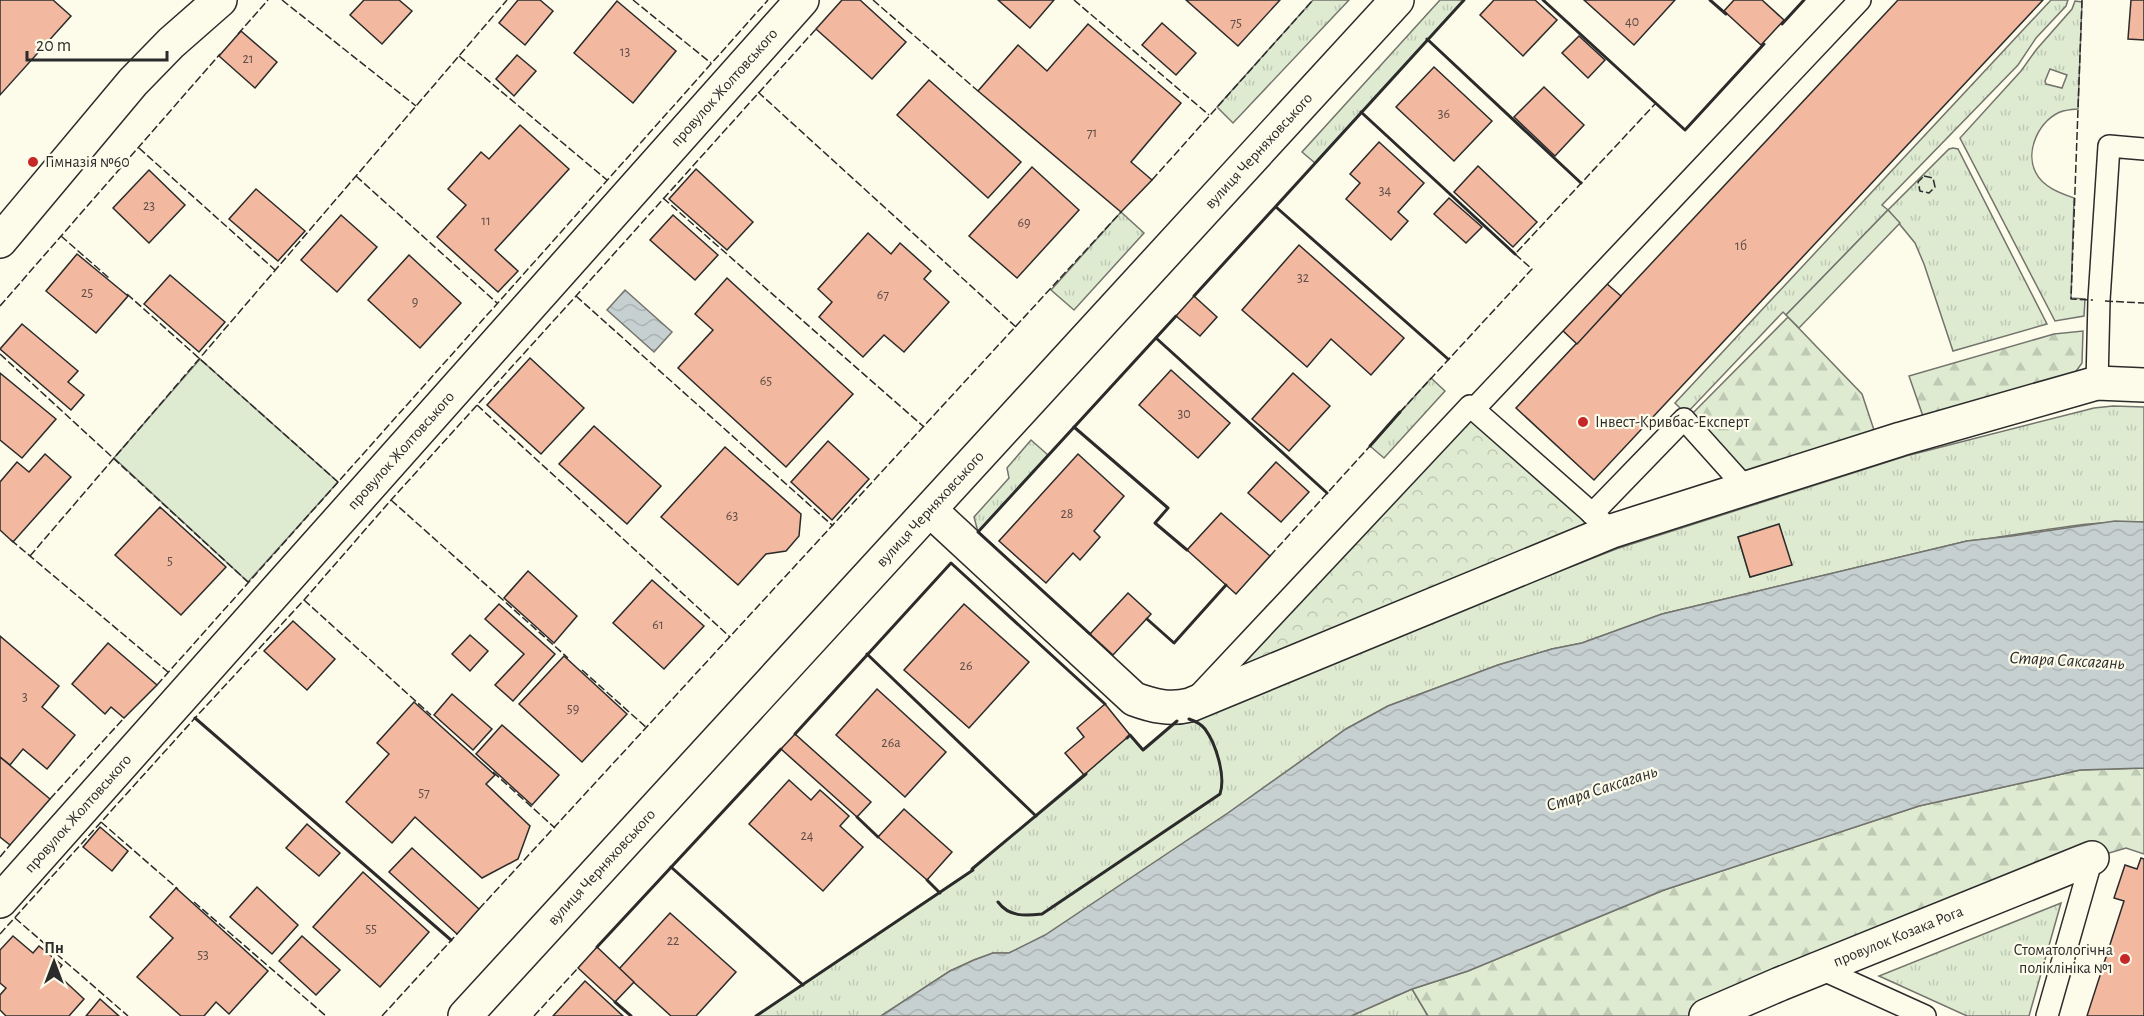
<svg xmlns="http://www.w3.org/2000/svg" width="2144" height="1016" font-family="'Alegreya Sans',sans-serif">
<style>
.grass{fill:url(#grass-tufts);stroke:#74746e;stroke-width:1.5;fill-rule:evenodd}
.forest{fill:url(#forest-firs);stroke:#74746e;stroke-width:1.5}
.park{fill:url(#park-crowns);stroke:#74746e;stroke-width:1.5}
.garden{fill:#deebd1;stroke:#74746e;stroke-width:1.5}
.water{fill:url(#water-waves);stroke:#74746e;stroke-width:1.5}
.building{fill:#f2b8a0;stroke:#2b2b2b;stroke-width:1.5}
.lines{fill:none;stroke-linecap:round;stroke-linejoin:round}
.service-casing{stroke:#2b2b2b;stroke-width:24}
.minor-casing{stroke:#2b2b2b;stroke-width:36}
.service{stroke:#fdfbea;stroke-width:21}
.minor{stroke:#fdfbea;stroke-width:33}
.fence{stroke:#2b2b2b;stroke-width:1.5;stroke-dasharray:8 3;stroke-linecap:butt}
.wall{stroke:#2b2b2b;stroke-width:3}
.poi-dot{fill:#c62828;stroke:#fdfbea;stroke-width:2}
.labels{text-anchor:middle;dominant-baseline:central;stroke-width:4.5;stroke-linejoin:round;paint-order:stroke}
.number-label{font-size:14px;fill:#5d4e48}
.street-label{font-size:16px;fill:#2b2b2b;stroke:#fdfbea}
.poi-label{font-size:16px;fill:#2b2b2b;stroke:#fdfbea;text-anchor:start}
.water-label{font-size:18px;font-style:italic;fill:#2b2b2b;stroke:#fdfbea}
</style>
<defs>
<pattern id="grass-tufts" width="24" height="20" patternUnits="userSpaceOnUse" patternTransform="scale(1.5)"><rect width="24" height="20" fill="#deebd1"/><path d="M3 7l-1-3M5 7V3M7 7l1-3M15 17l-1-3M17 17v-4M19 17l1-3" fill="none" stroke="#bfcab4"/></pattern>
<pattern id="forest-firs" width="22" height="20" patternUnits="userSpaceOnUse" patternTransform="scale(1.5)"><rect width="22" height="20" fill="#deebd1"/><path d="M5 1l3.5 6h-7zM16 11l3.5 6h-7z" fill="#bfcab4"/></pattern>
<pattern id="park-crowns" width="20" height="18" patternUnits="userSpaceOnUse" patternTransform="scale(1.5)"><rect width="20" height="18" fill="#deebd1"/><path d="M2 6a3 3 0 1 1 6 0M12 15a3 3 0 1 1 6 0" fill="none" stroke="#bfcab4"/></pattern>
<pattern id="water-waves" width="16" height="10" patternUnits="userSpaceOnUse" patternTransform="scale(1.5)"><rect width="16" height="10" fill="#c7d0d0"/><path d="M0 5q4-4 8 0t8 0" fill="none" stroke="#abb3b3"/></pattern>
</defs>
<rect width="100%" height="100%" fill="#fdfbea"/>
<!-- grass -->
<g class="grass">
<path d="M1313 0H1349L1233 123 1217 107Z"/>
<path d="M1440 0H1464L1315 163 1302 152Z"/>
<path d="M2051 0H2068L2066 6 2036 38 2018 65 1882 205 1888 210 1949 149 1953 148 1958 149 2047 324 1953 351 1924 264 1915 243 1888 210 1786 315 1783 312 1686 414 1675 403Z"/>
<path d="M2075 1 2082 2 2078 109C2073 109 2068 110 2063 111 2040 118 2024 151 2036 173 2043 187 2060 193 2074 198L2071 298 2085 299 2084 316 2055 321 1960 138 2021 71 2036 50 2072 9ZM2050 69 2067 75 2062 88 2046 84 2045 81Z"/>
<path d="M1121 212 1144 233 1074 310 1051 290Z"/>
<path d="M1431 378 1445 391 1384 458 1370 446Z"/>
<path d="M2113 406 2144 407V522C2085 519 2026 535 1967 541L1662 614 1582 643 1552 649 1498 665 1388 706 1346 729 1228 813 1045 936 1009 953H993L974 960 950 971 881 1016H756L973 870 972 869 1130 735 1143 750 1176 721 1203 712 1616 549 1906 456 2094 408ZM1779 525 1791 565 1750 577 1738 537Z"/>
<path d="M1031 440 1048 455 978 532 974 517 1009 478 1007 468Z"/>
<path d="M2061 903 2029 1016H1967L1879 976Z"/>
<path d="M1412 989 1428 1016H1351Z"/>
</g>
<!-- forest -->
<g class="forest">
<path d="M1788 317 1862 394 1876 436 1745 478 1689 417Z"/>
<path d="M2083 331 2082 363 2074 374 1925 422 1909 376 2054 334Z"/>
<path d="M2144 768V854L2126 848 2092 858 1706 1016H1428L1412 989 1468 971 1664 890 1919 806 2080 770Z"/>
</g>
<!-- park -->
<path class="park" d="M1471 415 1601 529 1245 666 1244 661Z"/>
<!-- garden -->
<g class="garden">
<path d="M1888 210 1900 223 1799 328 1786 315Z"/>
<path d="M200 359 338 482 248 582 114 458Z"/>
</g>
<!-- water -->
<g class="water">
<path d="M625 290 672 332 654 352 607 310Z"/>
<path d="M2115 521 2144 522V768L2080 770 1919 806 1664 890 1468 971 1412 989 1351 1016H881L950 971 974 960 993 953H1009L1045 935 1228 813 1346 729 1388 706 1498 665 1552 649 1582 643 1662 614 1967 541 2012 536Z"/>
</g>
<!-- building -->
<g class="building">
<path d="M0 0H53L71 16 0 95Z"/>
<path d="M364 0H399L412 11 382 44 350 15Z"/>
<path d="M518 0H540L553 11 525 45 499 23Z"/>
<path d="M842 0H860L906 42 872 79 816 29Z"/>
<path d="M998 0H1054L1030 28Z"/>
<path d="M1186 0H1280L1238 46Z"/>
<path d="M1494 0H1535L1557 20 1523 56 1480 15Z"/>
<path d="M1584 0H1675L1634 45Z"/>
<path d="M1734 0H1762L1784 20 1761 45 1724 11Z"/>
<path d="M1898 0H2043L1594 480 1516 408Z"/>
<path d="M2131 0H2144V40L2128 39Z"/>
<path d="M617 1 676 51 633 103 574 53Z"/>
<path d="M1162 23 1196 53 1176 75 1142 45Z"/>
<path d="M1088 24 1181 103 1131 162 1152 180 1121 212 978 91 1018 45 1047 71Z"/>
<path d="M241 31 277 62 255 88 219 56Z"/>
<path d="M1579 36 1605 60 1588 78 1562 53Z"/>
<path d="M517 55 536 71 514 96 496 79Z"/>
<path d="M1434 67 1492 121 1454 161 1396 107Z"/>
<path d="M929 80 1021 162 988 198 897 115Z"/>
<path d="M1544 87 1584 125 1555 156 1514 117Z"/>
<path d="M520 125 569 169 495 250 518 271 498 292 437 237 466 205 448 189 481 152 489 159Z"/>
<path d="M1379 142 1424 183 1398 212 1408 221 1391 240 1346 199 1360 183 1350 174Z"/>
<path d="M1478 166 1537 222 1513 247 1454 192Z"/>
<path d="M1032 167 1079 210 1017 278 969 236Z"/>
<path d="M696 169 753 222 727 250 669 199Z"/>
<path d="M149 170 185 205 149 243 113 208Z"/>
<path d="M256 189 305 231 278 261 229 219Z"/>
<path d="M1449 198 1482 227 1466 243 1434 214Z"/>
<path d="M341 215 377 247 337 292 301 260Z"/>
<path d="M673 215 718 255 695 280 650 240Z"/>
<path d="M868 233 891 254 900 243 931 271 924 279 949 302 904 352 884 335 863 357 819 317 832 302 818 289Z"/>
<path d="M1299 245 1404 338 1371 375 1331 339 1307 367 1242 310Z"/>
<path d="M77 254 128 296 96 333 46 291Z"/>
<path d="M409 255 461 303 420 348 368 300Z"/>
<path d="M170 275 225 322 199 352 144 304Z"/>
<path d="M727 278 853 394 786 467 678 368 713 330 695 314Z"/>
<path d="M1606 283 1621 296 1577 344 1562 330Z"/>
<path d="M1194 296 1217 317 1200 336 1176 316Z"/>
<path d="M22 324 78 371 68 382 84 395 71 410 0 349Z"/>
<path d="M530 358 584 408 541 454 487 405Z"/>
<path d="M1171 370 1230 423 1198 458 1139 405Z"/>
<path d="M0 373 56 419 22 458 0 440Z"/>
<path d="M1293 373 1330 406 1289 451 1252 419Z"/>
<path d="M594 426 661 486 627 524 559 464Z"/>
<path d="M828 441 869 479 832 520 791 482Z"/>
<path d="M725 447 801 514 799 536 786 551 766 554 738 585 661 517Z"/>
<path d="M45 454 71 477 13 542 0 530V482L17 462 29 472Z"/>
<path d="M1078 454 1124 496 1094 531 1100 537 1080 560 1073 553 1046 583 999 541Z"/>
<path d="M1276 462 1309 492 1281 522 1248 493Z"/>
<path d="M160 507 226 567 181 615 115 555Z"/>
<path d="M1221 513 1270 556 1236 594 1187 550Z"/>
<path d="M1779 524 1792 565 1750 577 1738 537Z"/>
<path d="M528 571 577 616 554 643 504 598Z"/>
<path d="M652 580 704 626 664 669 613 623Z"/>
<path d="M1128 593 1151 614 1113 655 1090 634Z"/>
<path d="M499 604 555 654 513 701 495 685 524 654 485 619Z"/>
<path d="M964 604 1029 662 969 728 904 670Z"/>
<path d="M293 621 335 659 307 690 264 651Z"/>
<path d="M470 635 488 651 470 671 452 654Z"/>
<path d="M0 636 59 686 42 707 75 735 47 769 23 749 10 765 0 757Z"/>
<path d="M108 643 157 685 124 718 111 707 105 714 72 684Z"/>
<path d="M564 656 627 714 582 762 519 704Z"/>
<path d="M877 689 946 752 905 797 836 735Z"/>
<path d="M452 694 492 729 473 750 434 715Z"/>
<path d="M414 702 495 775 486 784 530 826 518 859 482 878 415 817 392 843 346 802 389 754 377 743Z"/>
<path d="M1105 704 1130 735 1084 775 1065 753 1084 737 1077 728Z"/>
<path d="M502 725 559 775 532 805 476 754Z"/>
<path d="M795 734 871 802 857 817 781 749Z"/>
<path d="M0 757 50 799 10 845 0 837Z"/>
<path d="M789 780 811 800 820 790 849 816 840 826 863 847 823 891 749 824Z"/>
<path d="M904 809 952 852 927 880 878 837Z"/>
<path d="M307 824 340 853 319 876 286 848Z"/>
<path d="M100 827 128 851 112 871 83 847Z"/>
<path d="M412 848 479 909 457 934 389 872Z"/>
<path d="M2141 858 2144 859V1016H2087L2124 901 2114 898 2125 865 2137 869Z"/>
<path d="M363 872 429 932 380 987 313 927Z"/>
<path d="M257 887 298 925 272 954 230 917Z"/>
<path d="M176 888 268 971 229 1014 216 1002 204 1016H181L137 977 173 938 150 917Z"/>
<path d="M670 913 736 972 696 1016H671L619 969Z"/>
<path d="M13 936 33 953 39 946 62 965 56 973 84 999 69 1016H6L0 1010V995L6 988 0 983V950Z"/>
<path d="M302 936 340 970 316 995 279 961Z"/>
<path d="M597 947 634 982 615 1002 578 968Z"/>
<path d="M585 981 623 1016H553Z"/>
<path d="M100 999 119 1016H86Z"/>
</g>
<g class="lines">
<defs>
<g id="service">
<path d="M2097 383 2099 300 2109 146 2144 149"/>
<path d="M1474 409 1860 0"/>
<path d="M1592 514 1684 419 1745 487"/>
<path d="M1198 696 1470 406 1612 531"/>
<path d="M1819 968 1925 1016"/>
<path d="M2047 1016 2092 858"/>
</g>
<g id="minor">
<path d="M0 241 133 82 171 43 220 0"/>
<path d="M930 510 1134 699C1153 706 1170 710 1190 705L1612 531 1637 523 1901 439 2097 383 2144 385"/>
<path id="s1" d="M0 901 802 0"/>
<path id="s2" d="M465 1016 1397 0"/>
<path id="s3" d="M1706 1016 1780 984 2092 858"/>
</g>
</defs>
<!-- service casing -->
<use href="#service" class="service-casing"/>
<!-- minor casing -->
<use href="#minor" class="minor-casing"/>
<!-- service -->
<use href="#service" class="service"/>
<!-- minor -->
<use href="#minor" class="minor"/>
<!-- fence -->
<g class="fence">
<path d="M282 0 416 106"/>
<path d="M633 0 711 63"/>
<path d="M873 0 978 91"/>
<path d="M1074 0 1209 115"/>
<path d="M2082 0 2071 299 2093 300"/>
<path d="M238 34 268 0"/>
<path d="M459 56 607 180"/>
<path d="M758 92 1016 327"/>
<path d="M139 148 275 270"/>
<path d="M356 176 497 303"/>
<path d="M1924 176 1933 178 1935 187 1929 193 1920 191 1918 182Z"/>
<path d="M1152 180 1313 0"/>
<path d="M663 198 924 427"/>
<path d="M61 236 109 278"/>
<path d="M127 294 338 482"/>
<path d="M576 296 833 526"/>
<path d="M2105 301 2144 303"/>
<path d="M0 306 220 54"/>
<path d="M0 354 248 582"/>
<path d="M477 405 730 637"/>
<path d="M1400 412 1532 269 1515 254 1656 103"/>
<path d="M391 500 568 658"/>
<path d="M11 540 168 672"/>
<path d="M30 556 507 0"/>
<path d="M1270 556 1370 446"/>
<path d="M304 600 431 715"/>
<path d="M582 670 647 728"/>
<path d="M157 685 768 0"/>
<path d="M493 772 555 828"/>
<path d="M50 799 124 718"/>
<path d="M101 822 178 889"/>
<path d="M0 857 10 845"/>
<path d="M194 902 326 1016"/>
<path d="M479 909 1121 212"/>
<path d="M15 918 128 1016"/>
<path d="M0 934 195 718 304 600 391 500 576 296 816 29"/>
<path d="M382 1016 457 934"/>
<path d="M534 1016 578 968"/>
</g>
<!-- wall -->
<g class="wall">
<path d="M1543 0 1685 130 1764 44"/>
<path d="M1710 0 1726 14"/>
<path d="M1782 24 1804 0"/>
<path d="M1427 39 1581 183"/>
<path d="M1361 112 1515 254"/>
<path d="M1276 207 1448 359"/>
<path d="M1194 296 1464 0"/>
<path d="M1156 338 1327 493"/>
<path d="M1074 427 1168 508 1155 523 1187 550"/>
<path d="M1370 446 1400 412"/>
<path d="M1147 619 1174 643 1226 585"/>
<path d="M1090 634 978 532 1176 316"/>
<path d="M867 654 1036 816"/>
<path d="M195 718 451 940"/>
<path d="M795 734 951 563 1105 704"/>
<path d="M1127 738 1130 735 1143 750 1177 721"/>
<path d="M857 817 878 837"/>
<path d="M671 867 803 985"/>
<path d="M927 880 940 893"/>
<path d="M998 902C1009 917 1025 916 1042 914L1220 794C1226 776 1216 744 1205 729 1201 724 1195 721 1189 719"/>
<path d="M597 947 781 749"/>
<path d="M615 1002 631 1016"/>
<path d="M756 1016 973 870 972 869 1086 774"/>
</g>
</g>
<!-- markers -->
<g class="poi-dot">
<circle cx="33" cy="162" r="6"/>
<circle cx="1583" cy="422" r="6"/>
<circle cx="2125" cy="959" r="6"/>
</g>
<g class="labels">
<!-- number labels -->
<g class="number-label">
<text x="1632" y="22">40</text>
<text x="1236" y="23">75</text>
<text x="625" y="52">13</text>
<text x="248" y="59">21</text>
<text x="1444" y="114">36</text>
<text x="1092" y="133">71</text>
<text x="1385" y="191">34</text>
<text x="149" y="206">23</text>
<text x="486" y="221">11</text>
<text x="1024" y="223">69</text>
<text x="1741" y="246">1б</text>
<text x="1303" y="278">32</text>
<text x="87" y="293">25</text>
<text x="883" y="295">67</text>
<text x="415" y="302">9</text>
<text x="766" y="381">65</text>
<text x="1184" y="414">30</text>
<text x="1067" y="514">28</text>
<text x="732" y="516">63</text>
<text x="170" y="561">5</text>
<text x="658" y="625">61</text>
<text x="966" y="666">26</text>
<text x="25" y="697">3</text>
<text x="573" y="709">59</text>
<text x="891" y="743">26а</text>
<text x="424" y="793">57</text>
<text x="807" y="836">24</text>
<text x="371" y="929">55</text>
<text x="673" y="941">22</text>
<text x="203" y="955">53</text>
</g>
<!-- street labels -->
<g class="street-label">
<text stroke="none"><textPath href="#s1" startOffset="1089">провулок Жолтовського</textPath></text>
<text stroke="none"><textPath href="#s2" startOffset="1174">вулиця Черняховського</textPath></text>
<text stroke="none"><textPath href="#s1" startOffset="603">провулок Жолтовського</textPath></text>
<text stroke="none"><textPath href="#s2" startOffset="688">вулиця Черняховського</textPath></text>
<text stroke="none"><textPath href="#s1" startOffset="117">провулок Жолтовського</textPath></text>
<text stroke="none"><textPath href="#s2" startOffset="202">вулиця Черняховського</textPath></text>
<text stroke="none"><textPath href="#s3" startOffset="208">провулок Козака Рога</textPath></text>
</g>
<!-- poi labels -->
<g class="poi-label">
<text x="45" y="162">Гімназія №60</text>
<text x="1595" y="422">Інвест-Кривбас-Експерт</text>
<text x="2113" y="950" text-anchor="end">Стоматологічна<tspan x="2113" dy="18">поліклініка №1</tspan></text>
</g>
<!-- water labels -->
<g class="water-label">
<text transform="translate(2067 661) rotate(3)">Стара Саксагань</text>
<text transform="translate(1602 789) rotate(-18)">Стара Саксагань</text>
</g>
</g>
<!-- north arrow -->
<g transform="translate(54 962)" stroke="#fdfbea" stroke-width="4.5" paint-order="stroke">
<path d="M0-4.5L10 22L0 15L-10 22Z" fill="#2b2b2b"/>
<text y="-9" font-size="16" font-weight="bold" text-anchor="middle" fill="#2b2b2b">Пн</text>
</g>
<!-- scale -->
<path d="M27 51v9h140v-9" fill="none" stroke="#2b2b2b" stroke-width="3"/>
<text x="36" y="51" font-size="18" fill="#2b2b2b" stroke="#fdfbea" stroke-width="4.5" paint-order="stroke">20 m</text>
</svg>
